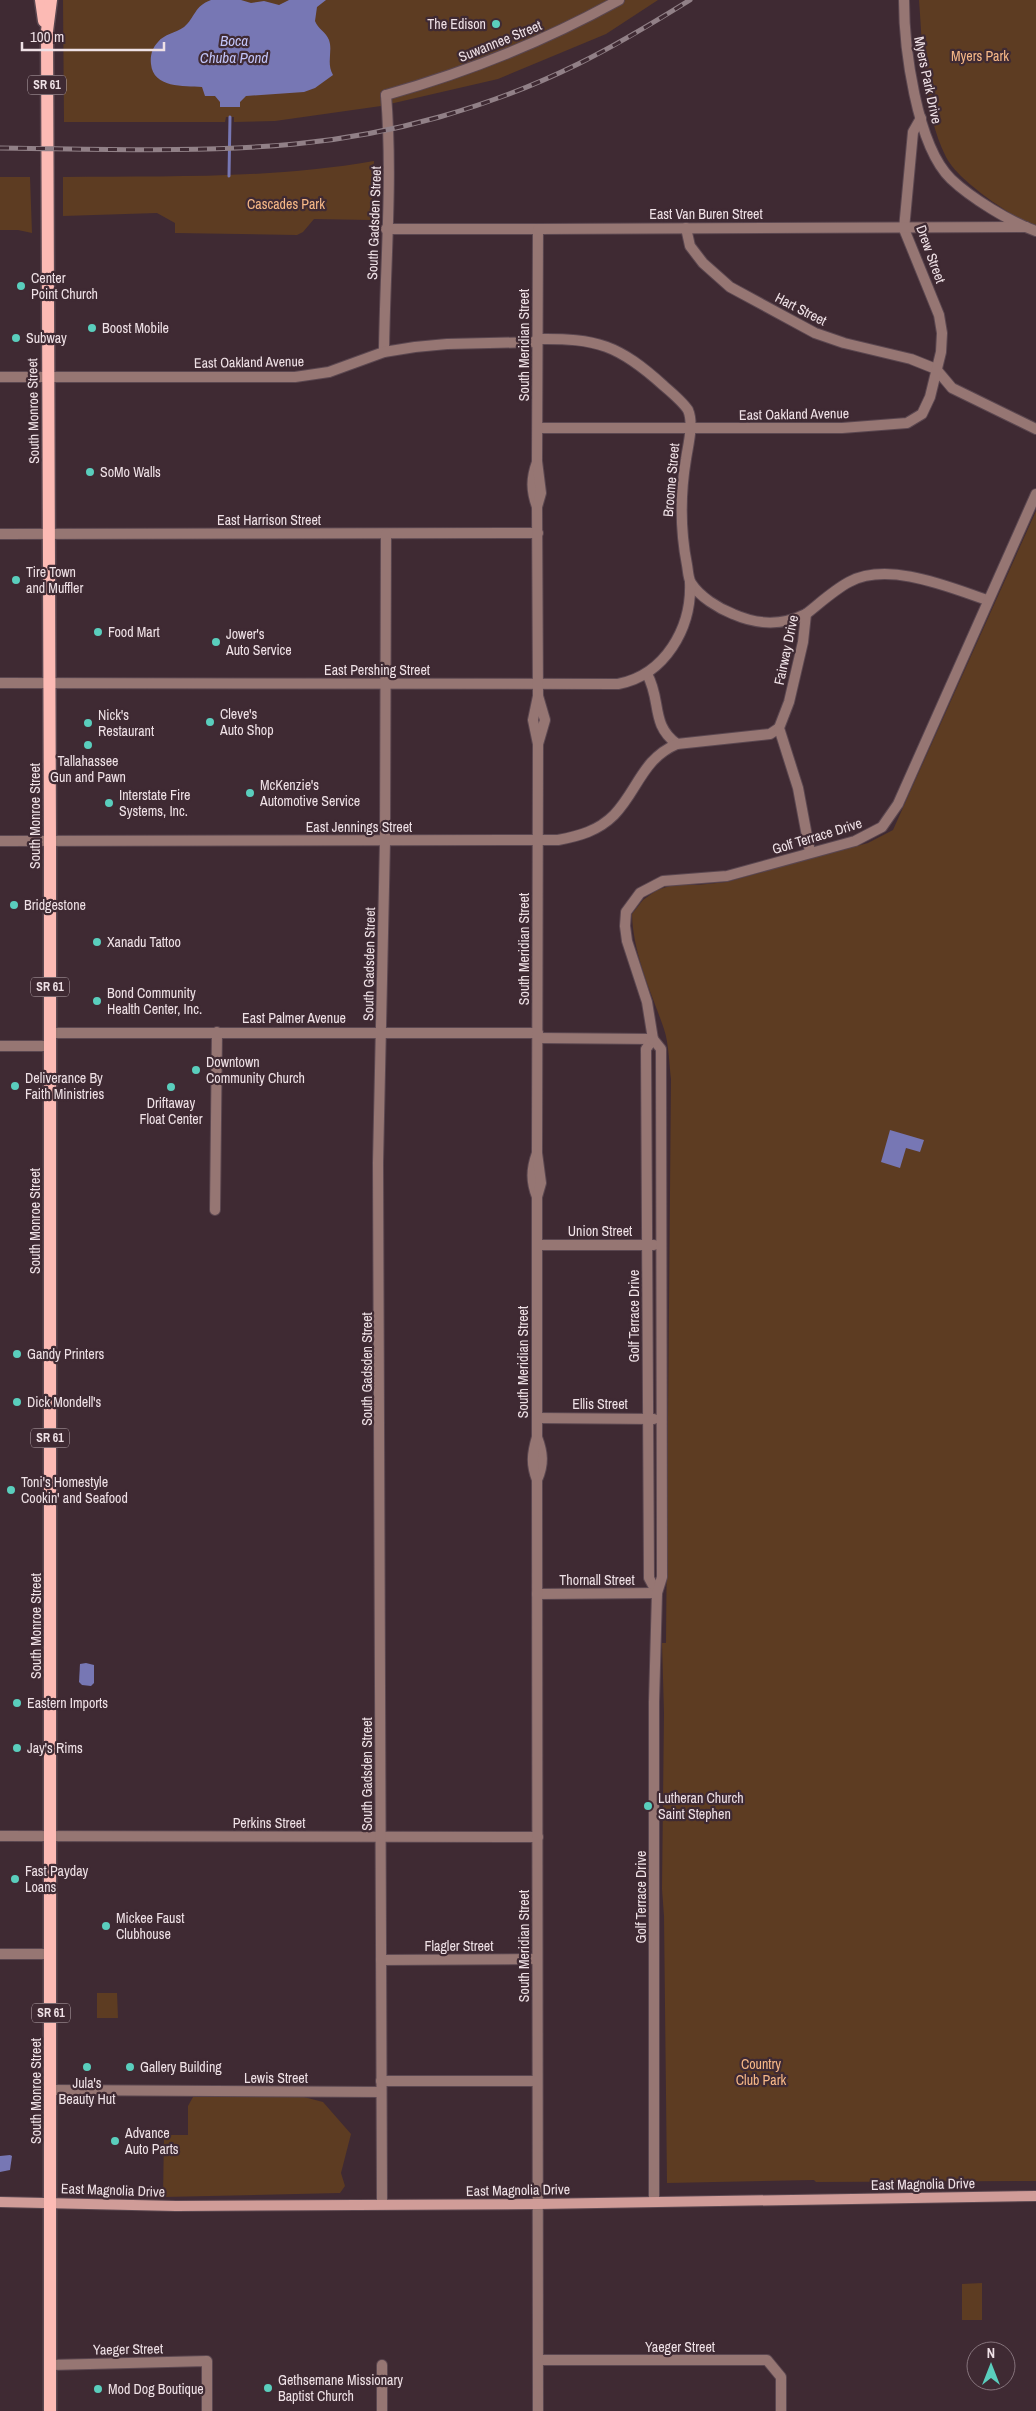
<svg xmlns="http://www.w3.org/2000/svg" width="1036" height="2411" font-family="'Archivo Narrow',sans-serif">
<style>
.green{fill:#5d3c22}
.water{fill:#7777b4}
.lines{fill:none;stroke-linecap:round;stroke-linejoin:round}
.stream{stroke:#7777b4;stroke-width:3}
.minor-casing{stroke:#5b4750;stroke-width:12}
.tertiary-casing{stroke:#5b4750;stroke-width:12}
.secondary-casing{stroke:#5b4750;stroke-width:12}
.primary-casing{stroke:#5b4750;stroke-width:15}
.minor{stroke:#967673;stroke-width:10}
.tertiary{stroke:#967673;stroke-width:10}
.secondary{stroke:#d09c98;stroke-width:10}
.primary{stroke:#fcbab4;stroke-width:12}
.rail-casing{stroke:#918087;stroke-width:5}
.rail{stroke:#3f2a33;stroke-width:3;stroke-dasharray:9;stroke-linecap:butt}
.poi-dot{fill:#5acebd;stroke:#3f2a33;stroke-width:2}
.labels{text-anchor:middle;dominant-baseline:central;stroke-width:4.5;stroke-linejoin:round;paint-order:stroke}
.shield{fill:#3f2a33;stroke:#baaab0;stroke-width:1}
.shield-label{font-size:12px;font-weight:bold;fill:#efe1e6}
.poi-label{font-size:14px;fill:#efe1e6;stroke:#3f2a33;text-anchor:start}
.street-label{font-size:14px;fill:#efe1e6;stroke:#3f2a33}
.park-label{font-size:14px;fill:#f7b887;stroke:#3f2a33}
.water-label{font-size:15px;font-style:italic;fill:#c2c4f8;stroke:#3f2a33}
</style>
<rect width="100%" height="100%" fill="#3f2a33"/>
<!-- green -->
<g class="green">
<path d="M63 0H658L606 34 498 79 381 106 275 121 234 122V117H226L225 122H64Z"/>
<path d="M919 0H1036V227C1020 221 1007 211 993 202 979 192 954 173 946 157 923 110 923 52 919 0Z"/>
<path d="M374 161 371 220 314 219 303 232 297 235 175 233V223L157 213 63 216V177C168 176 271 179 374 161Z"/>
<path d="M0 177H30L32 233 18 230H0Z"/>
<path d="M1036 511V2181L816 2182 814 2180 667 2183 664 1916 662 1889 664 1713 662 1643H666L671 1079C669 1063 669 1044 664 1029 651 991 633 954 632 914L643 900 657 890 676 884 697 885 727 882 868 843 893 830Z"/>
<path d="M97 1993H117L118 2018H97Z"/>
<path d="M300 2096 323 2102 351 2134 341 2173 345 2186 340 2193 163 2197 164 2135H188V2106L193 2097Z"/>
<path d="M982 2283V2320H962V2284Z"/>
</g>
<!-- water -->
<g class="water">
<path d="M211 0H241L251 3 264 1 279 5 289 0H326L317 7 315 21C318 29 326 32 329 40 333 51 326 63 333 75L315 88 304 92 246 96 240 102V107H220V102L215 96H205L202 87C184 86 153 88 151 64 150 56 152 48 158 42 164 34 176 33 184 27 195 18 194 6 211 0Z"/>
<path d="M890 1130 924 1140 920 1152 906 1148 900 1168 881 1162Z"/>
<path d="M86 1663 94 1665V1683L91 1686 82 1685 79 1682 80 1664Z"/>
<path d="M10 2155 12 2156 10 2170 0 2172V2156Z"/>
</g>
<g class="lines">
<!-- stream -->
<path class="stream" d="M229 176 230 117"/>
<defs>
<g id="minor">
<path d="M686 228 690 246 703 263 730 287 815 333 844 343 911 359 936 369 952 388 1036 429"/>
<path d="M386 229H538"/>
<path d="M537 339C597 338 619 345 664 386 671 392 683 402 688 410 694 424 688 445 686 459 680 495 680 529 687 565 688 570 688 578 691 583 700 597 718 608 733 614 758 625 781 626 806 614"/>
<path d="M384 352C385 266 393 180 386 95"/>
<path d="M48 377H295L329 372 384 352 415 347 447 344 537 342"/>
<path d="M538 428H842L907 423 922 414 930 397 941 352 942 333 939 315 904 229 913 132 921 118"/>
<path d="M0 534 538 533"/>
<path d="M647 674C662 701 650 724 677 744L770 734 779 728"/>
<path d="M0 683 618 684C665 675 692 628 690 582"/>
<path d="M0 841 558 840C579 836 598 831 614 815 638 790 642 759 677 744"/>
<path d="M810 852 798 788 779 728 789 702 803 642 806 614C820 603 834 590 849 582 888 561 949 587 987 600"/>
<path d="M538 1038 653 1039"/>
<path d="M653 1039 646 1049 649 1578 657 1593"/>
<path d="M215 1210 217 1032"/>
<path d="M537 1245H654"/>
<path d="M537 1418 654 1419"/>
<path d="M537 1594 657 1593"/>
<path d="M0 1836 538 1837"/>
<path d="M0 1954H51"/>
<path d="M381 1960 537 1959"/>
<path d="M381 2081H537"/>
<path d="M51 2090 381 2092"/>
<path d="M654 2201V1702L657 1593 662 1577 661 1049 653 1039 647 1002 627 941 625 926 626 912 640 893 663 881 727 876 855 841 882 827 898 804 1036 494"/>
<path d="M382 2204 378 1163 385 841 386 534"/>
<path d="M538 2360H767L781 2377V2411"/>
<path d="M50 2365 207 2361V2411"/>
<path d="M382 2411V2365"/>
</g>
<g id="tertiary">
<path d="M904 0C904 46 916 145 951 179 971 198 1010 222 1036 231"/>
<path d="M386 95C468 72 545 41 619 0"/>
<path d="M0 377H48"/>
<path d="M537 462C531 479 531 490 537 507"/>
<path d="M538 744 545 720 538 696"/>
<path d="M50 1033H538"/>
<path d="M0 1046H50"/>
<path d="M537 1197C531 1181 531 1170 537 1153"/>
<path d="M537 1437C543 1453 544 1464 537 1480"/>
<path d="M538 2411 537 1480C531 1464 532 1454 537 1437V1197L541 1183 537 1153 538 744 533 720 538 696 537 507 541 493 537 461 538 229 1026 227"/>
</g>
<path id="secondary" d="M0 2202 176 2206 537 2204 1036 2196"/>
<g id="primary">
<path d="M41 0 44 21"/>
<path d="M50 2411V841L47 31 51 0"/>
</g>
</defs>
<!-- minor casing -->
<use href="#minor" class="minor-casing"/>
<!-- tertiary casing -->
<use href="#tertiary" class="tertiary-casing"/>
<!-- secondary casing -->
<use href="#secondary" class="secondary-casing"/>
<!-- primary casing -->
<use href="#primary" class="primary-casing"/>
<!-- minor -->
<use href="#minor" class="minor"/>
<!-- tertiary -->
<use href="#tertiary" class="tertiary"/>
<!-- secondary -->
<use href="#secondary" class="secondary"/>
<!-- primary -->
<use href="#primary" class="primary"/>
<defs>
<path id="rail" d="M0 148C98 149 197 153 295 144 392 135 491 107 578 64 617 45 653 23 690 0"/>
</defs>
<!-- rail casing -->
<use href="#rail" class="rail-casing"/>
<!-- rail -->
<use href="#rail" class="rail"/>
</g>
<!-- markers -->
<g class="poi-dot">
<circle cx="496" cy="24" r="5"/>
<circle cx="21" cy="286" r="5"/>
<circle cx="92" cy="328" r="5"/>
<circle cx="16" cy="338" r="5"/>
<circle cx="90" cy="472" r="5"/>
<circle cx="16" cy="580" r="5"/>
<circle cx="98" cy="632" r="5"/>
<circle cx="216" cy="642" r="5"/>
<circle cx="210" cy="722" r="5"/>
<circle cx="88" cy="723" r="5"/>
<circle cx="88" cy="745" r="5"/>
<circle cx="250" cy="793" r="5"/>
<circle cx="109" cy="803" r="5"/>
<circle cx="14" cy="905" r="5"/>
<circle cx="97" cy="942" r="5"/>
<circle cx="97" cy="1001" r="5"/>
<circle cx="196" cy="1070" r="5"/>
<circle cx="15" cy="1086" r="5"/>
<circle cx="171" cy="1087" r="5"/>
<circle cx="17" cy="1354" r="5"/>
<circle cx="17" cy="1402" r="5"/>
<circle cx="11" cy="1490" r="5"/>
<circle cx="17" cy="1703" r="5"/>
<circle cx="17" cy="1748" r="5"/>
<circle cx="648" cy="1806" r="5"/>
<circle cx="15" cy="1879" r="5"/>
<circle cx="106" cy="1926" r="5"/>
<circle cx="87" cy="2067" r="5"/>
<circle cx="130" cy="2067" r="5"/>
<circle cx="115" cy="2141" r="5"/>
<circle cx="268" cy="2388" r="5"/>
<circle cx="98" cy="2389" r="5"/>
</g>
<g class="labels">
<!-- shield labels -->
<g class="shield">
<rect x="28" y="75.5" width="38" height="19" rx="4"/>
<rect x="31" y="977.5" width="38" height="19" rx="4"/>
<rect x="31" y="1428.5" width="38" height="19" rx="4"/>
<rect x="32" y="2003.5" width="38" height="19" rx="4"/>
</g>
<g class="shield-label">
<text x="47" y="85">SR 61</text>
<text x="50" y="987">SR 61</text>
<text x="50" y="1438">SR 61</text>
<text x="51" y="2013">SR 61</text>
</g>
<!-- poi labels -->
<g class="poi-label">
<text x="486" y="24" text-anchor="end">The Edison</text>
<text x="31" y="278">Center<tspan x="31" dy="16">Point Church</tspan></text>
<text x="102" y="328">Boost Mobile</text>
<text x="26" y="338">Subway</text>
<text x="100" y="472">SoMo Walls</text>
<text x="26" y="572">Tire Town<tspan x="26" dy="16">and Muffler</tspan></text>
<text x="108" y="632">Food Mart</text>
<text x="226" y="634">Jower's<tspan x="226" dy="16">Auto Service</tspan></text>
<text x="220" y="714">Cleve's<tspan x="220" dy="16">Auto Shop</tspan></text>
<text x="98" y="715">Nick's<tspan x="98" dy="16">Restaurant</tspan></text>
<text x="88" y="761" text-anchor="middle">Tallahassee<tspan x="88" dy="16">Gun and Pawn</tspan></text>
<text x="260" y="785">McKenzie's<tspan x="260" dy="16">Automotive Service</tspan></text>
<text x="119" y="795">Interstate Fire<tspan x="119" dy="16">Systems, Inc.</tspan></text>
<text x="24" y="905">Bridgestone</text>
<text x="107" y="942">Xanadu Tattoo</text>
<text x="107" y="993">Bond Community<tspan x="107" dy="16">Health Center, Inc.</tspan></text>
<text x="206" y="1062">Downtown<tspan x="206" dy="16">Community Church</tspan></text>
<text x="25" y="1078">Deliverance By<tspan x="25" dy="16">Faith Ministries</tspan></text>
<text x="171" y="1103" text-anchor="middle">Driftaway<tspan x="171" dy="16">Float Center</tspan></text>
<text x="27" y="1354">Gandy Printers</text>
<text x="27" y="1402">Dick Mondell's</text>
<text x="21" y="1482">Toni's Homestyle<tspan x="21" dy="16">Cookin' and Seafood</tspan></text>
<text x="27" y="1703">Eastern Imports</text>
<text x="27" y="1748">Jay's Rims</text>
<text x="658" y="1798">Lutheran Church<tspan x="658" dy="16">Saint Stephen</tspan></text>
<text x="25" y="1871">Fast Payday<tspan x="25" dy="16">Loans</tspan></text>
<text x="116" y="1918">Mickee Faust<tspan x="116" dy="16">Clubhouse</tspan></text>
<text x="140" y="2067">Gallery Building</text>
<text x="87" y="2083" text-anchor="middle">Jula's<tspan x="87" dy="16">Beauty Hut</tspan></text>
<text x="125" y="2133">Advance<tspan x="125" dy="16">Auto Parts</tspan></text>
<text x="278" y="2380">Gethsemane Missionary<tspan x="278" dy="16">Baptist Church</tspan></text>
<text x="108" y="2389">Mod Dog Boutique</text>
</g>
<!-- street labels -->
<g class="street-label">
<text transform="translate(500 41) rotate(-22)">Suwannee Street</text>
<text transform="translate(928 80) rotate(78)">Myers Park Drive</text>
<text x="706" y="214">East Van Buren Street</text>
<text transform="translate(374 223) rotate(-88)">South Gadsden Street</text>
<text transform="translate(931 254) rotate(70)">Drew Street</text>
<text transform="translate(801 309) rotate(27)">Hart Street</text>
<text transform="translate(524 345) rotate(-90)">South Meridian Street</text>
<text transform="translate(249 362) rotate(-1)">East Oakland Avenue</text>
<text transform="translate(33 411) rotate(-91)">South Monroe Street</text>
<text transform="translate(794 414) rotate(-1)">East Oakland Avenue</text>
<text transform="translate(671 480) rotate(-85)">Broome Street</text>
<text x="269" y="520">East Harrison Street</text>
<text transform="translate(786 650) rotate(-78)">Fairway Drive</text>
<text x="377" y="670">East Pershing Street</text>
<text transform="translate(35 816) rotate(-90)">South Monroe Street</text>
<text x="359" y="827">East Jennings Street</text>
<text transform="translate(817 836) rotate(-17)">Golf Terrace Drive</text>
<text transform="translate(524 949) rotate(-90)">South Meridian Street</text>
<text transform="translate(369 964) rotate(-89)">South Gadsden Street</text>
<text x="294" y="1018">East Palmer Avenue</text>
<text transform="translate(35 1221) rotate(-90)">South Monroe Street</text>
<text x="600" y="1231">Union Street</text>
<text transform="translate(634 1316) rotate(-90)">Golf Terrace Drive</text>
<text transform="translate(523 1362) rotate(-90)">South Meridian Street</text>
<text transform="translate(367 1369) rotate(-90)">South Gadsden Street</text>
<text x="600" y="1404">Ellis Street</text>
<text x="597" y="1580">Thornall Street</text>
<text transform="translate(36 1626) rotate(-90)">South Monroe Street</text>
<text transform="translate(367 1774) rotate(-90)">South Gadsden Street</text>
<text x="269" y="1823">Perkins Street</text>
<text transform="translate(641 1897) rotate(-90)">Golf Terrace Drive</text>
<text x="459" y="1946">Flagler Street</text>
<text transform="translate(524 1946) rotate(-90)">South Meridian Street</text>
<text x="276" y="2078">Lewis Street</text>
<text transform="translate(36 2091) rotate(-90)">South Monroe Street</text>
<text transform="translate(923 2184) rotate(-1)">East Magnolia Drive</text>
<text transform="translate(113 2190) rotate(2)">East Magnolia Drive</text>
<text transform="translate(518 2190) rotate(-1)">East Magnolia Drive</text>
<text x="680" y="2347">Yaeger Street</text>
<text transform="translate(128 2349) rotate(-1)">Yaeger Street</text>
</g>
<!-- park labels -->
<g class="park-label">
<text x="980" y="56">Myers Park</text>
<text x="286" y="204">Cascades Park</text>
<text x="761" y="2064">Country<tspan x="761" dy="16">Club Park</tspan></text>
</g>
<!-- water labels -->
<g class="water-label">
<text x="234" y="40">Boca<tspan x="234" dy="17">Chuba Pond</tspan></text>
</g>
</g>
<!-- north arrow -->
<g transform="translate(991 2366)"><circle r="24" fill="#3f2a33" stroke="#85737b"/>
<path d="M0-4L9 19L0 12L-9 19Z" fill="#5acebd"/>
<text y="-8" font-size="14" font-weight="bold" text-anchor="middle" fill="#efe1e6">N</text>
</g>
<!-- scale -->
<path d="M22 42v8h142v-8" fill="none" stroke="#efe1e6" stroke-width="2.5"/>
<text x="30" y="42" font-size="15" fill="#efe1e6" stroke="#3f2a33" stroke-width="4" paint-order="stroke">100 m</text>
</svg>
